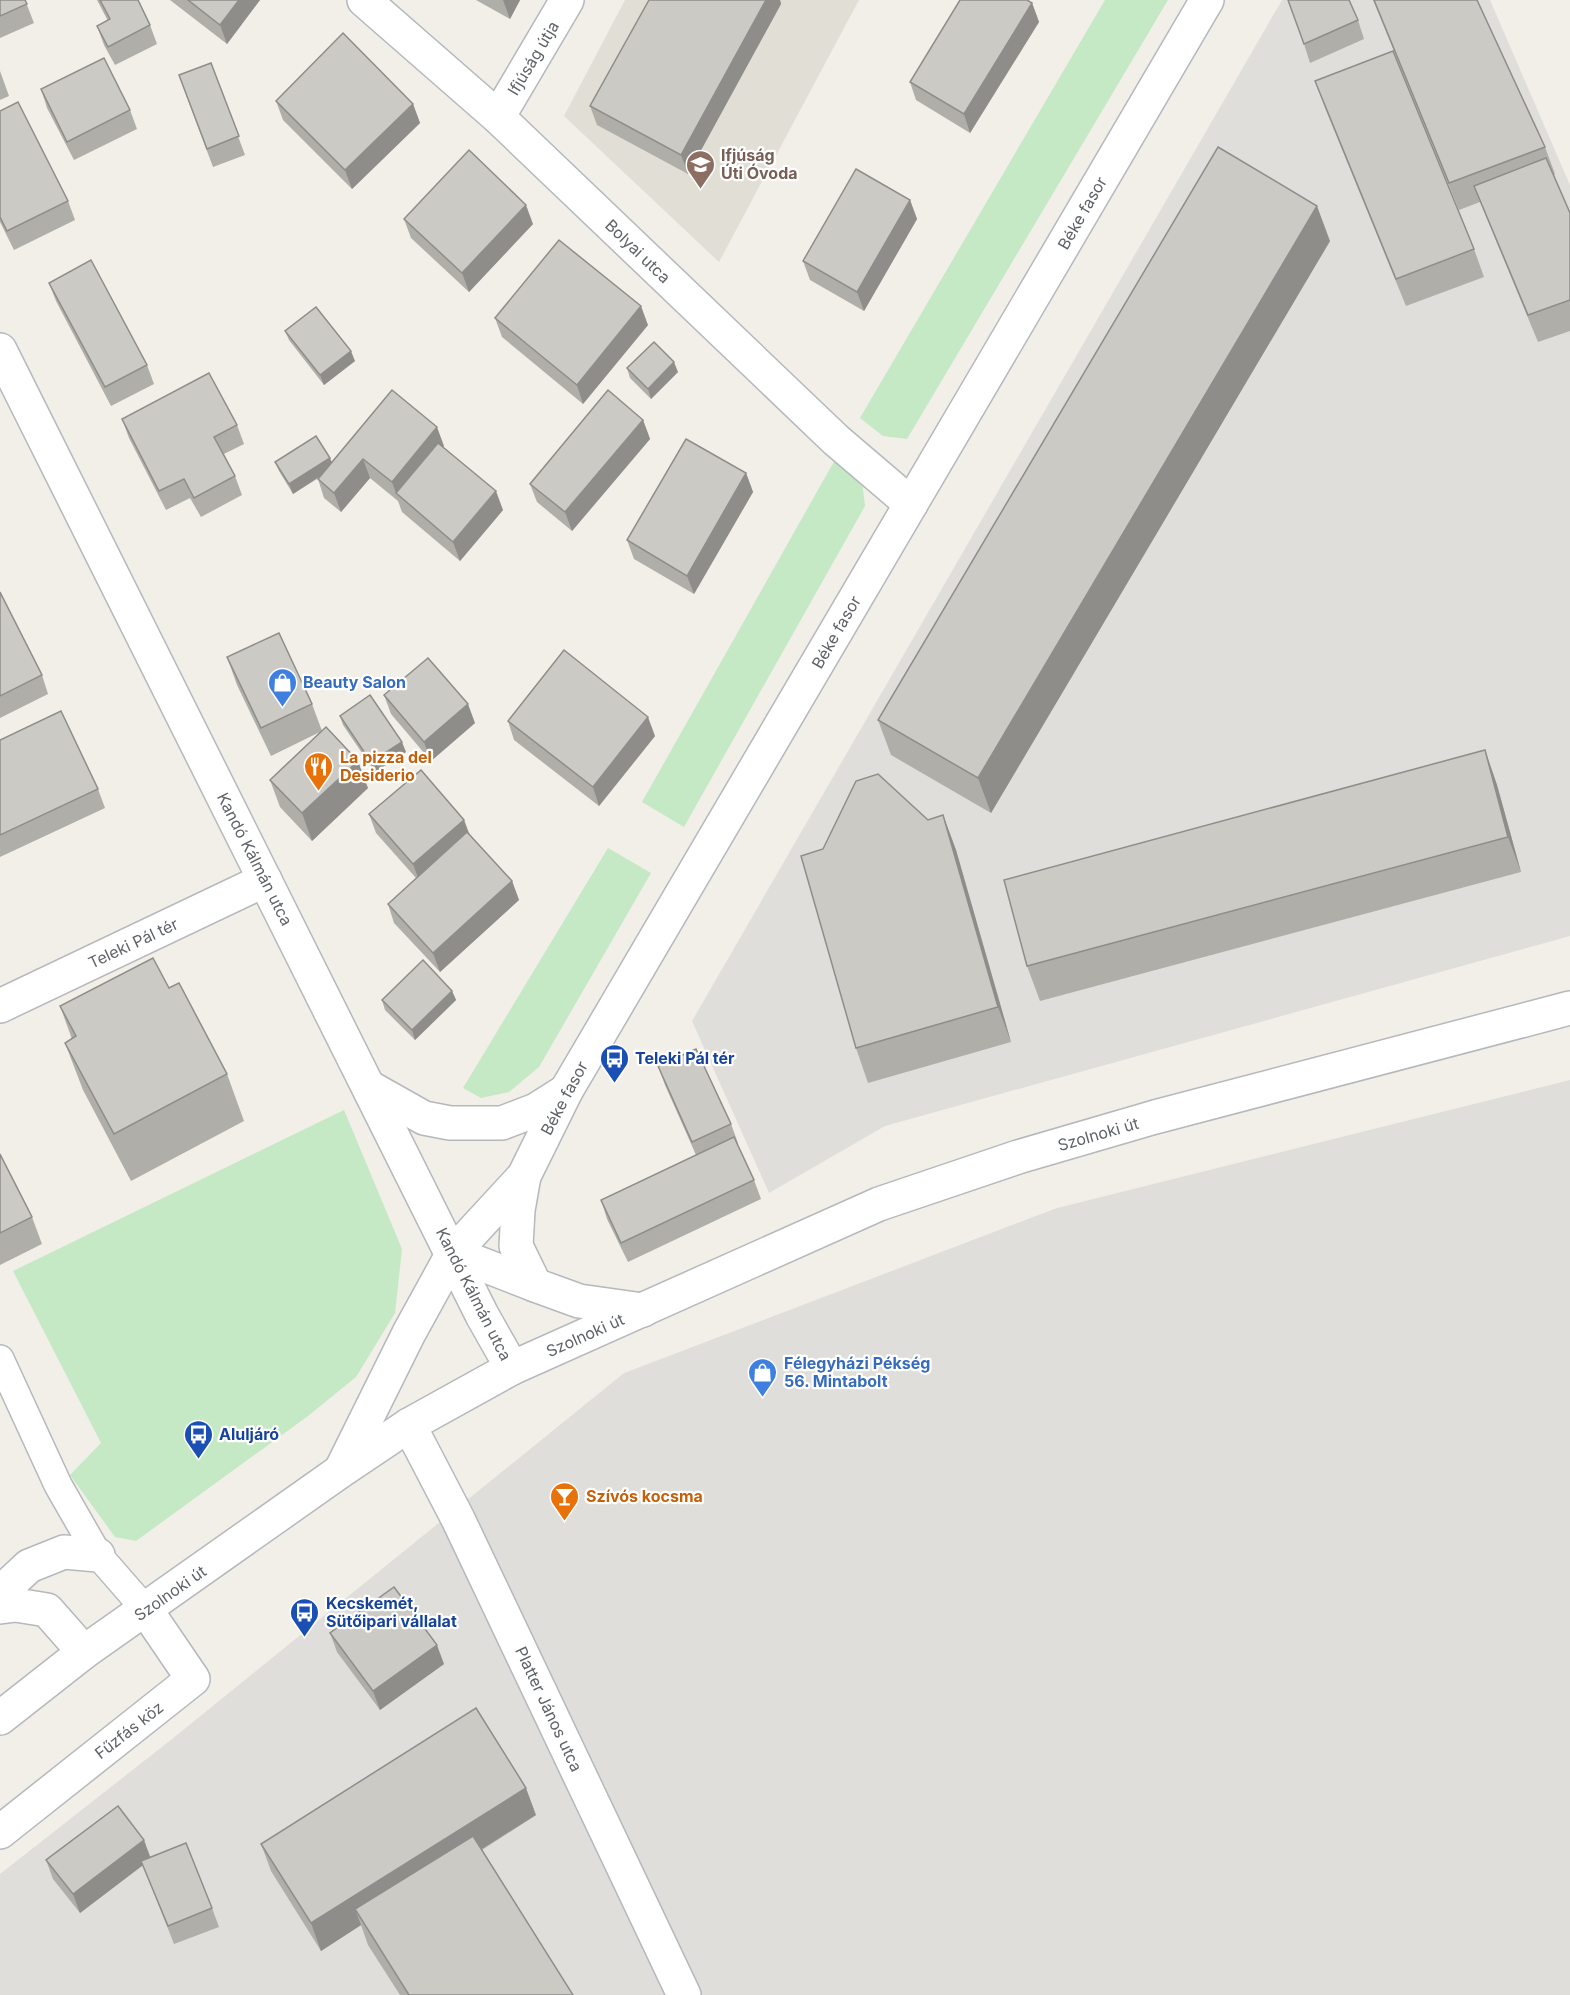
<svg xmlns="http://www.w3.org/2000/svg" width="1570" height="1995" font-family="Inter,sans-serif">
<style>
.industrial{fill:#e0deda}
.education{fill:#e1ded6}
.green{fill:#c5e8c5}
.lines{fill:none;stroke-linecap:round;stroke-linejoin:round}
.service-casing{stroke:#b5b8bc;stroke-width:30}
.minor-casing{stroke:#b5b8bc;stroke-width:36}
.tertiary-casing{stroke:#b5b8bc;stroke-width:36}
.service{stroke:#fff;stroke-width:27}
.minor{stroke:#fff;stroke-width:33}
.tertiary{stroke:#fff;stroke-width:33}
.wall{fill:#afaea9}
.shaded-wall{fill:#8f8d8a}
.building{fill:#cccac5;stroke:#8f8d8a;stroke-width:1.5}
.labels{text-anchor:middle;dominant-baseline:central;stroke-width:4.5;stroke-linejoin:round;paint-order:stroke}
.street-label{font-size:16px;fill:#5f6368;stroke:#fff}
.education-label{font-size:16px;font-weight:bold;fill:#785e54;stroke:#fff;text-anchor:start}
.shop-label{font-size:16px;font-weight:bold;fill:#366cbe;stroke:#fff;text-anchor:start}
.food-label{font-size:16px;font-weight:bold;fill:#c56008;stroke:#fff;text-anchor:start}
.transit-label{font-size:16px;font-weight:bold;fill:#164399;stroke:#fff;text-anchor:start}
</style>
<rect width="100%" height="100%" fill="#f1efe8"/>
<!-- industrial -->
<g class="industrial">
<path d="M1282 0H1490L1570 185V936L885 1126 769 1193 692 1021Z"/>
<path d="M1570 1080V1995H0V1874L172 1739 624 1373 1057 1208Z"/>
</g>
<!-- education -->
<path class="education" d="M625 0H859L719 262 564 116Z"/>
<!-- green -->
<g class="green">
<path d="M1105 0H1168L907 439 883 436 860 418Z"/>
<path d="M836 458 862 481 865 506 684 827 642 802Z"/>
<path d="M608 848 651 873 539 1067 509 1092 481 1098 463 1088Z"/>
<path d="M344 1110 402 1249 395 1313 356 1377 308 1416 136 1541 115 1537 70 1475 101 1443 13 1271Z"/>
</g>
<g class="lines">
<defs>
<path id="service" d="M0 1359 58 1485 98 1555 146 1610"/>
<g id="minor">
<path d="M364 0 498 117 836 440 911 504"/>
<path d="M498 117 567 0"/>
<path d="M0 1006 265 880"/>
<path d="M409 1425 458 1519 684 1995"/>
<path d="M0 1593 29 1566 64 1552 98 1555"/>
<path d="M0 1607 16 1605 47 1610 84 1652"/>
<path d="M0 1832 193 1679 146 1610"/>
</g>
<g id="tertiary">
<path d="M0 350 482 1315 512 1368"/>
<path d="M369 1087 424 1118 450 1123H502L536 1110 566 1091"/>
<path d="M524 1176 518 1210 516 1246 535 1285 579 1301 643 1310"/>
<path d="M453 1253 535 1285"/>
<path d="M342 1468 409 1333 453 1253 524 1176 566 1091 1207 0"/>
<path d="M0 1718 84 1652 342 1470 409 1425 512 1368 879 1204 1018 1157 1155 1117 1570 1008"/>
</g>
</defs>
<!-- service casing -->
<use href="#service" class="service-casing"/>
<!-- minor casing -->
<use href="#minor" class="minor-casing"/>
<!-- tertiary casing -->
<use href="#tertiary" class="tertiary-casing"/>
<!-- service -->
<use href="#service" class="service"/>
<!-- minor -->
<use href="#minor" class="minor"/>
<!-- tertiary -->
<use href="#tertiary" class="tertiary"/>
</g>
<!-- wall -->
<g class="wall">
<path d="M0 0H25L34 23 0 38Z"/>
<path d="M97 0H138L150 25 157 44 115 65 104 45 97 26 108 21Z"/>
<path d="M170 0H260L227 44Z"/>
<path d="M476 0H520L510 19Z"/>
<path d="M649 0H780L781 4 688 174 597 125 590 106Z"/>
<path d="M1373 0H1477L1545 147 1555 174 1554 175 1570 213V331L1538 342 1480 202 1459 210Z"/>
<path d="M1032 3 1039 22 970 133 916 100 910 82Z"/>
<path d="M1358 20 1364 39 1310 63 1304 44Z"/>
<path d="M211 63 245 155 213 167 179 76Z"/>
<path d="M0 71 9 96 0 100Z"/>
<path d="M1315 81 1474 249 1484 277 1406 306 1325 108Z"/>
<path d="M41 89 130 110 137 129 74 160 47 108Z"/>
<path d="M276 101 413 104 420 123 352 189 283 120Z"/>
<path d="M0 111 68 201 75 220 14 250 0 222Z"/>
<path d="M910 200 917 219 864 311 810 280 803 261Z"/>
<path d="M404 219 533 224 469 292 411 238Z"/>
<path d="M1330 241 991 813 891 755 878 720Z"/>
<path d="M49 283 147 365 154 384 111 406 56 301Z"/>
<path d="M495 318 648 325 583 404 502 337Z"/>
<path d="M285 331 355 361 324 385 289 340Z"/>
<path d="M627 368 678 372 651 399 630 378Z"/>
<path d="M122 419 237 425 244 444 224 454 235 476 242 495 201 517 190 498 166 510 129 438Z"/>
<path d="M643 420 650 439 572 531 537 502 530 484Z"/>
<path d="M444 446 443 448 503 510 460 561 402 512 398 501 370 478 341 512 324 498 318 479 320 477 293 494 279 471 275 462H332Z"/>
<path d="M746 473 753 492 694 594 634 559 627 540Z"/>
<path d="M0 592 42 675 48 694 0 718Z"/>
<path d="M227 657 312 704 322 731 368 788 312 841 280 807 270 780 320 732 271 756 237 685Z"/>
<path d="M384 695 475 723 431 761 391 714Z"/>
<path d="M340 716 406 752 375 772 343 725Z"/>
<path d="M508 721 655 736 599 806 514 740Z"/>
<path d="M0 740 98 789 105 808 0 857Z"/>
<path d="M1485 750 1497 785 1521 872 1040 1001 1027 966Z"/>
<path d="M369 814 464 820 470 836 512 881 519 900 440 972 394 923 388 904 416 878 376 833Z"/>
<path d="M943 815 956 850 1011 1042 868 1083 856 1048 823 849Z"/>
<path d="M169 988 227 1074 244 1121 131 1181 83 1090 65 1043 72 1039 60 1006Z"/>
<path d="M452 991 456 1000 415 1040 385 1010 382 1000Z"/>
<path d="M658 1066 731 1124 738 1143H737L754 1180 761 1199 628 1262 607 1219 601 1200 696 1155 665 1085Z"/>
<path d="M0 1154 32 1217 42 1244 0 1265Z"/>
<path d="M330 1633 444 1664 380 1710 337 1652Z"/>
<path d="M536 1815 482 1850 573 1995H400L368 1945 361 1925 321 1951 271 1871 261 1844Z"/>
<path d="M150 1857 212 1908 219 1927 174 1944 143 1865 80 1913 53 1879 46 1860Z"/>
</g>
<!-- shaded-wall -->
<g class="shaded-wall">
<path d="M239 0H260L227 44 220 25Z"/>
<path d="M503 0H520L510 19Z"/>
<path d="M766 0H780L781 4 688 174 681 155Z"/>
<path d="M1032 3 1039 22 970 133 964 114Z"/>
<path d="M413 104 420 123 352 189 345 170Z"/>
<path d="M910 200 917 219 864 311 857 292Z"/>
<path d="M526 205 533 224 469 292 462 273Z"/>
<path d="M1317 206 1330 241 991 813 978 778Z"/>
<path d="M641 306 648 325 583 404 577 385Z"/>
<path d="M351 351 355 361 324 385 320 375Z"/>
<path d="M674 362 678 372 651 399 648 389Z"/>
<path d="M643 420 650 439 572 531 565 512Z"/>
<path d="M437 427 444 446 401 498 396 493 392 482Z"/>
<path d="M330 458 334 467 293 494 289 484Z"/>
<path d="M363 459 370 478 341 512 334 493Z"/>
<path d="M746 473 753 492 694 594 687 576Z"/>
<path d="M496 491 503 510 460 561 453 542Z"/>
<path d="M468 704 475 723 431 761 424 742Z"/>
<path d="M648 717 655 736 599 806 593 787Z"/>
<path d="M402 742 406 752 375 772 371 762Z"/>
<path d="M1485 750 1497 785 1521 872 1508 837Z"/>
<path d="M358 761 368 788 312 841 302 813Z"/>
<path d="M943 815 956 850 1011 1042 998 1007Z"/>
<path d="M464 820 471 839 420 883 413 864Z"/>
<path d="M512 881 519 900 440 972 433 953Z"/>
<path d="M452 991 456 1000 415 1040 412 1030Z"/>
<path d="M437 1645 444 1664 380 1710 373 1691Z"/>
<path d="M526 1788 536 1815 364 1923 355 1909 361 1925 321 1951 311 1923Z"/>
<path d="M144 1840 151 1859 80 1913 73 1894Z"/>
</g>
<!-- building -->
<g class="building">
<path d="M0 0H25L27 4 0 16Z"/>
<path d="M100 0H138L150 25 108 47 97 26 110 19Z"/>
<path d="M188 0H239L220 25Z"/>
<path d="M649 0H766L681 155 590 106Z"/>
<path d="M960 0H1027L1032 3 964 114 910 82Z"/>
<path d="M1288 0H1349L1358 20 1304 44Z"/>
<path d="M1374 0H1477L1545 147 1449 183Z"/>
<path d="M343 33 413 104 345 170 276 101Z"/>
<path d="M1393 51 1474 249 1396 279 1315 81Z"/>
<path d="M104 58 130 110 67 142 41 89Z"/>
<path d="M211 63 239 136 207 149 179 75Z"/>
<path d="M18 102 68 201 7 231 0 217V111Z"/>
<path d="M1218 147 1317 206 978 778 878 720Z"/>
<path d="M469 150 526 205 462 273 404 219Z"/>
<path d="M1546 158 1570 213V300L1528 315 1474 186Z"/>
<path d="M856 169 910 200 857 292 803 261Z"/>
<path d="M559 240 641 306 577 385 495 318Z"/>
<path d="M91 260 147 365 105 387 49 283Z"/>
<path d="M316 307 351 351 320 375 285 331Z"/>
<path d="M654 342 674 362 648 389 627 368Z"/>
<path d="M209 373 237 425 214 437 235 476 194 498 184 479 159 491 122 419Z"/>
<path d="M392 390 437 427 392 482 363 459 334 493 318 479Z"/>
<path d="M608 390 643 420 565 512 530 484Z"/>
<path d="M316 436 330 458 289 484 275 462Z"/>
<path d="M686 439 746 473 687 576 627 540Z"/>
<path d="M438 443 496 491 453 542 396 493Z"/>
<path d="M0 592 42 675 0 696Z"/>
<path d="M279 633 312 704 261 728 227 657Z"/>
<path d="M564 650 648 717 593 787 508 721Z"/>
<path d="M428 658 468 704 424 742 384 695Z"/>
<path d="M370 695 402 742 371 762 340 716Z"/>
<path d="M61 711 98 789 0 835V740Z"/>
<path d="M326 727 358 761 302 813 270 780Z"/>
<path d="M1485 750 1508 837 1027 966 1004 880Z"/>
<path d="M421 770 464 820 413 864 369 814Z"/>
<path d="M878 774 928 820 943 815 998 1007 856 1048 801 856 823 849 856 781Z"/>
<path d="M467 832 512 881 433 953 388 904Z"/>
<path d="M153 958 169 988 179 983 227 1074 114 1134 65 1043 76 1036 60 1006Z"/>
<path d="M423 960 452 991 412 1030 382 1000Z"/>
<path d="M696 1049 731 1124 692 1142 658 1066Z"/>
<path d="M734 1137 754 1180 621 1243 601 1200Z"/>
<path d="M0 1154 32 1217 0 1233Z"/>
<path d="M394 1587 437 1645 373 1691 330 1633Z"/>
<path d="M476 1708 526 1788 311 1923 261 1844Z"/>
<path d="M118 1806 144 1840 73 1894 46 1860Z"/>
<path d="M473 1836 573 1995H409L355 1909Z"/>
<path d="M186 1843 212 1908 168 1926 141 1861Z"/>
</g>
<!-- icons -->
<defs>
<symbol id="school-pin" viewBox="-11 -11 22 30"><path d="M0 17L-7.5 6A9.5 9.5 0 1 1 7.5 6Z" fill="#8d6e63" stroke="#fff"/><path d="M0-5L7-2L0 1L-7-2ZM-4 1L0 2.5L4 1V4Q0 6-4 4Z" fill="#fff"/></symbol>
<symbol id="shop-pin" viewBox="-11 -11 22 30"><path d="M0 17L-7.5 6A9.5 9.5 0 1 1 7.5 6Z" fill="#3f7fe0" stroke="#fff"/><path d="M-5-2.5h2.3a2.7 3.5 0 0 1 5.4 0H5L5.5 6h-11ZM-1.5-2.5h3a1.5 2.3 0 0 0-3 0Z" fill="#fff"/></symbol>
<symbol id="restaurant-pin" viewBox="-11 -11 22 30"><path d="M0 17L-7.5 6A9.5 9.5 0 1 1 7.5 6Z" fill="#e8710a" stroke="#fff"/><path d="M-5-6h1v4h1v-4h1v4h1v-4h1v5L-1.5 .5V6h-2V.5L-5-1ZM5-6V6H3V1.5H1.5Q1.5-4 5-6Z" fill="#fff"/></symbol>
<symbol id="bus-pin" viewBox="-11 -11 22 30"><path d="M0 17L-7.5 6A9.5 9.5 0 1 1 7.5 6Z" fill="#1a4fb4" stroke="#fff"/><path d="M-5-6H5V4H4V6H2V4H-2V6H-4V4H-5ZM-3.5-4V0h7V-4ZM-3.5 1.2v1.5H-2V1.2ZM2 1.2v1.5H3.5V1.2Z" fill="#fff"/></symbol>
<symbol id="bar-pin" viewBox="-11 -11 22 30"><path d="M0 17L-7.5 6A9.5 9.5 0 1 1 7.5 6Z" fill="#e8710a" stroke="#fff"/><path d="M-6-5H6L.8 .8V4.5H3.5V6h-7V4.5H-.8V.8Z" fill="#fff"/></symbol>
</defs>
<g fill-rule="evenodd">
<use href="#school-pin" x="684" y="148" width="33" height="45"/>
<use href="#shop-pin" x="266" y="666" width="33" height="45"/>
<use href="#restaurant-pin" x="302" y="750" width="33" height="45"/>
<use href="#bus-pin" x="598" y="1042" width="33" height="45"/>
<use href="#shop-pin" x="746" y="1356" width="33" height="45"/>
<use href="#bus-pin" x="182" y="1418" width="33" height="45"/>
<use href="#bar-pin" x="548" y="1480" width="33" height="45"/>
<use href="#bus-pin" x="288" y="1596" width="33" height="45"/>
</g>
<g class="labels">
<!-- street labels -->
<g class="street-label">
<text transform="translate(533 58) rotate(-59)">Ifjúság útja</text>
<text transform="translate(1082 213) rotate(-60)">Béke fasor</text>
<text transform="translate(638 251) rotate(44)">Bolyai utca</text>
<text transform="translate(836 632) rotate(-60)">Béke fasor</text>
<text transform="translate(255 859) rotate(63)">Kandó Kálmán utca</text>
<text transform="translate(133 943) rotate(-25)">Teleki Pál tér</text>
<text transform="translate(564 1098) rotate(-62)">Béke fasor</text>
<text transform="translate(1098 1134) rotate(-16)">Szolnoki út</text>
<text transform="translate(474 1294) rotate(63)">Kandó Kálmán utca</text>
<text transform="translate(585 1335) rotate(-24)">Szolnoki út</text>
<text transform="translate(170 1593) rotate(-35)">Szolnoki út</text>
<text transform="translate(549 1709) rotate(65)">Platter János utca</text>
<text transform="translate(129 1730) rotate(-38)">Fűzfás köz</text>
</g>
<!-- education labels -->
<g class="education-label">
<text x="721" y="155">Ifjúság<tspan x="721" dy="18">Úti Óvoda</tspan></text>
</g>
<!-- shop labels -->
<g class="shop-label">
<text x="303" y="682">Beauty Salon</text>
<text x="784" y="1363">Félegyházi Pékség<tspan x="784" dy="18">56. Mintabolt</tspan></text>
</g>
<!-- food labels -->
<g class="food-label">
<text x="340" y="757">La pizza del<tspan x="340" dy="18">Desiderio</tspan></text>
<text x="586" y="1496">Szívós kocsma</text>
</g>
<!-- transit labels -->
<g class="transit-label">
<text x="635" y="1058">Teleki Pál tér</text>
<text x="219" y="1434">Aluljáró</text>
<text x="326" y="1603">Kecskemét,<tspan x="326" dy="18">Sütőipari vállalat</tspan></text>
</g>
</g>
</svg>
